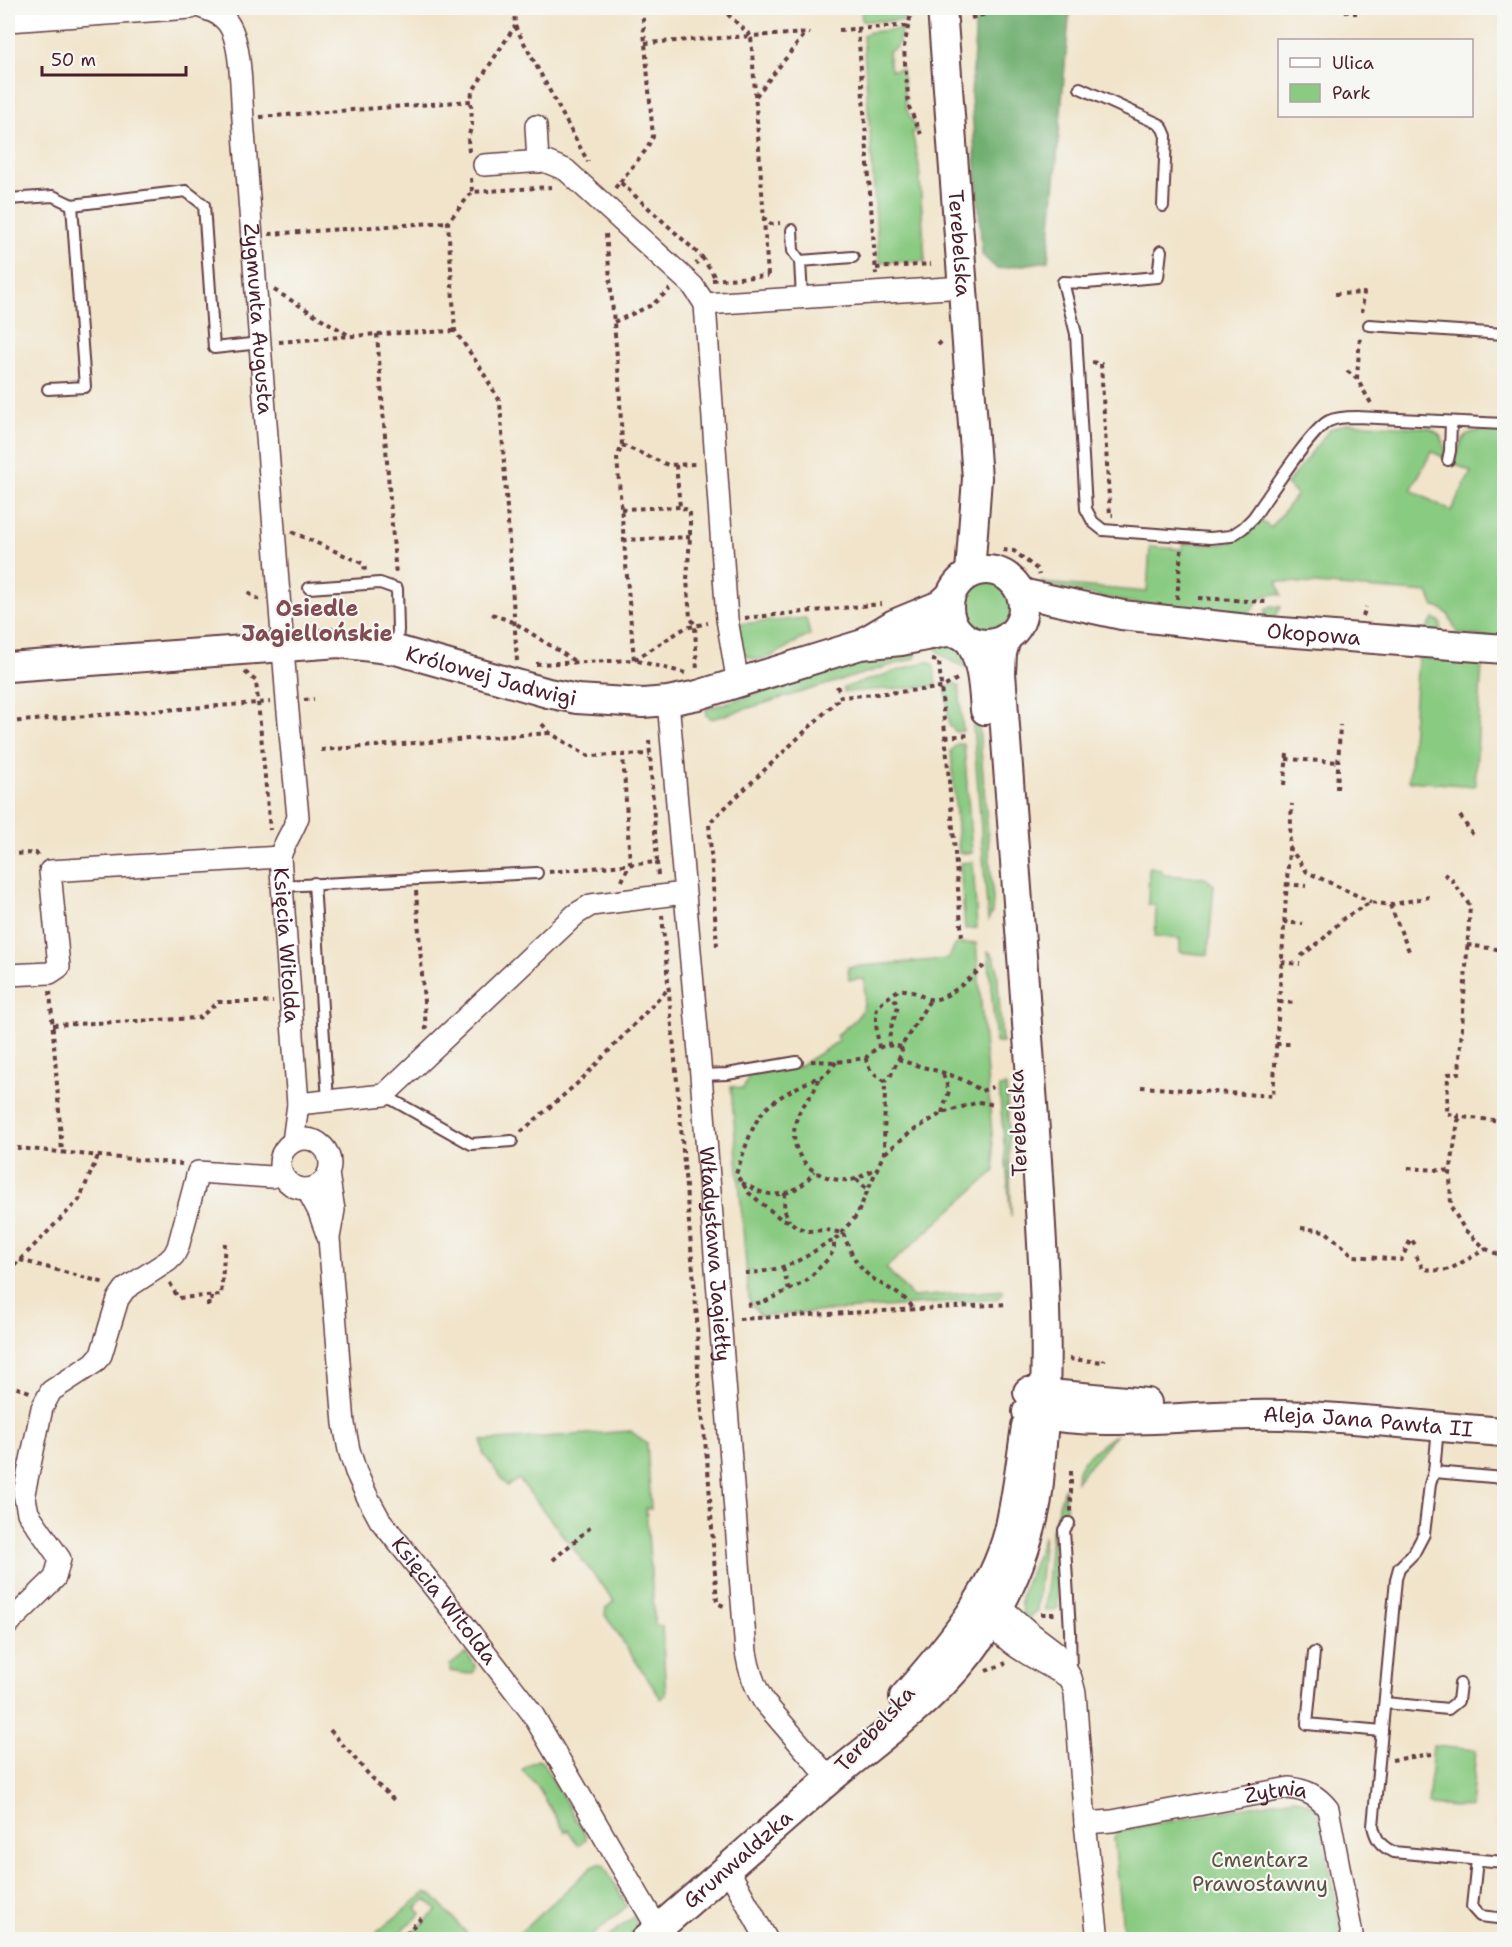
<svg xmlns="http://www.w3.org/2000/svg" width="1512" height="1947" font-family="'Shantell Sans',sans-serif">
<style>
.green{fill:#8acb82;stroke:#6a7556;stroke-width:1.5}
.forest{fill:#6faf70;stroke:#5c674e;stroke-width:1.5}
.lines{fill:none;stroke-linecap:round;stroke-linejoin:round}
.lane-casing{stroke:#633d43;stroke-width:14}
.street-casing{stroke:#633d43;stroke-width:24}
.secondary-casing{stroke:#633d43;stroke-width:32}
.path{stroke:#633d43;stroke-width:4;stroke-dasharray:4.5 4.5;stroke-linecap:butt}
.lane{stroke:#fff;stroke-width:10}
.street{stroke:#fff;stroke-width:21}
.secondary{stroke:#fff;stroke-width:28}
.labels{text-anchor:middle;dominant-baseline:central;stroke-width:4.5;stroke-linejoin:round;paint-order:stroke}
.street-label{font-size:21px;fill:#4a1f2b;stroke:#f6f6f2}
.park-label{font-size:21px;fill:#5d5345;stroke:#f6f6f2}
.neighbourhood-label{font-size:22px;font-weight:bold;fill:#804b51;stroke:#f6f6f2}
</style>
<rect width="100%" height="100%" fill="#f6f6f2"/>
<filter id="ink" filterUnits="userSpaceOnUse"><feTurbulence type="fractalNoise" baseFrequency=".0167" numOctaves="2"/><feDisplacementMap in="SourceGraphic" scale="12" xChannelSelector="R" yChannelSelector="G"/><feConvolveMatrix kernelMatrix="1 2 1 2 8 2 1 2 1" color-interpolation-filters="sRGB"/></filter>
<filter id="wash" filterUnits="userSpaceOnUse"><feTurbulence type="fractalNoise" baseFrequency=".008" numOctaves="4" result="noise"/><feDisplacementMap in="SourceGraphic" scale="24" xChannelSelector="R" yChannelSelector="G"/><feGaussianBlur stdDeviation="1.35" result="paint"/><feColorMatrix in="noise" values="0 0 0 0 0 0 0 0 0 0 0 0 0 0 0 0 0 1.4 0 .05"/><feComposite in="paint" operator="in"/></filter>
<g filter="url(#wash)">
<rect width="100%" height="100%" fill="#f1e4ca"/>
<!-- green -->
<g class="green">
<path d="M861 8H906L903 21H862Z"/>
<path d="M902 29 897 47 888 52 891 70 902 69 906 108 917 131 912 132 919 165 925 261 879 262 863 35 870 32Z"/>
<path d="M1348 423 1429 428C1442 434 1447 444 1444 458L1432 451 1411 490 1451 511 1471 472 1454 463C1465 426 1468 431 1504 432V640L1457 633C1451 621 1450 609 1434 607L1428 593 1277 581 1282 595 1274 594 1264 596 1259 600 1249 614 1242 619 1197 616 1042 585V581L1044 583 1147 592 1150 547 1183 549V543C1222 545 1231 550 1260 520L1271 528 1297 494 1286 485 1330 429Z"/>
<circle cx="987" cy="607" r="26"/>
<path d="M1271 606 1281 607 1274 619 1425 631 1434 618 1439 621C1443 627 1441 632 1435 635L1271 623 1265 616 1266 610Z"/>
<path d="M806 618 810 635C804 638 798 641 792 644 777 653 759 668 743 653L738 624Z"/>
<path d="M954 642 969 669C956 663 941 659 935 646Z"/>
<path d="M882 654H917L915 658 712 719 706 715V709Z"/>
<path d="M1418 658 1482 663 1475 786 1409 781Z"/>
<path d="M925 662H930L934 666 936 686 844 692 843 688Z"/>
<path d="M954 683 959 686 963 731 956 732 949 725 946 688Z"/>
<path d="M977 700 993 900 992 913 988 920 972 711Z"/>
<path d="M957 744H964L972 853H959L951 751Z"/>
<path d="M973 862 977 928 965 929 960 863Z"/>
<path d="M1149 867 1160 869 1164 875 1205 878 1214 885 1208 955 1180 952V939L1155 936 1156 906 1148 904Z"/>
<path d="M976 943 995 1171 886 1268 913 1297 1003 1290V1292L998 1298 995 1299 760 1316 749 1300 731 1086 743 1089 749 1075 798 1067 839 1041 836 1036C862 1013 867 1015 864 979L849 980 848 967 948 959 956 944Z"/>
<path d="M988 951 993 956 997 967 1002 1043H996Z"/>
<path d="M1006 1086 1009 1133 1011 1217 999 1087Z"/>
<path d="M631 1431 647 1444 651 1509 646 1508 655 1625 662 1626 666 1695 661 1699 605 1615 606 1608 614 1601 519 1479 507 1486 483 1453 482 1441Z"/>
<path d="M1116 1435 1076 1481C1077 1462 1090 1454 1104 1443 1109 1440 1111 1437 1116 1435Z"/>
<path d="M1064 1488 1067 1518 1056 1528 1053 1537 1058 1607 1055 1610 1045 1611 1051 1534Z"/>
<path d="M1044 1535 1037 1611 1034 1612 1027 1620C1013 1601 1026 1585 1033 1566 1037 1556 1041 1545 1044 1535Z"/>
<path d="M466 1653 475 1665 474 1672 469 1674 450 1671V1665Z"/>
<path d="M1433 1746 1476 1750 1471 1808 1428 1805Z"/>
<path d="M538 1760 542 1762 586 1836V1839L578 1845 568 1830 565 1832 537 1786 522 1770 531 1763Z"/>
<path d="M1294 1798 1318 1808 1343 1939H1124L1114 1838 1117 1831Z"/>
<path d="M599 1864H603L627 1906 588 1939H513L592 1867Z"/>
<path d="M425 1893 432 1895 472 1939H406L437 1910 426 1899 416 1908 421 1914 392 1939H384L377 1932Z"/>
<path d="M636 1914V1928L627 1939H606Z"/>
</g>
<!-- forest -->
<path class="forest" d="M974 8H1070L1048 261 997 269 982 255 971 96 975 35Z"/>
</g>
<g filter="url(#ink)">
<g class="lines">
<defs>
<g id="lane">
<path d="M1080 88 1159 124 1163 129 1166 136 1163 206"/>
<path d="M8 199 53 196 72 205 186 191 204 205 214 348 260 343"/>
<path d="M792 230 793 251 800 261"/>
<path d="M1161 251 1158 277 1086 283 1063 282 1076 334 1086 509 1093 522 1103 530 1210 538 1231 536 1243 528 1253 518C1267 499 1311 429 1329 421 1337 417 1348 417 1357 417L1504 424"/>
<path d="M802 298 800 261 853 257"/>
<path d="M1369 325 1504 334"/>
<path d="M48 389 85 387 72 205"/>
<path d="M1448 460 1450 451 1451 422"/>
<path d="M309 588 380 583 397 589 398 630 396 650"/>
<path d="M314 883 328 1101"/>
<path d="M282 886 537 873"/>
<path d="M701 1075 727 1074 797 1062"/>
<path d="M384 1095 471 1144 512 1141"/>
<path d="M1438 1427 1434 1472 1430 1484 1424 1534 1414 1553 1399 1568 1396 1579 1373 1826C1376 1840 1381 1846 1393 1852L1504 1862"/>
<path d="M1434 1472 1504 1478"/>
<path d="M1069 1523 1064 1530 1070 1631 1071 1671"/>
<path d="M1314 1653 1307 1724 1382 1731"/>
<path d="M1385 1703 1448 1709 1458 1701 1460 1684"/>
<path d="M1477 1860 1472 1907 1480 1916 1497 1918"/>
</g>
<g id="street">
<path id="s1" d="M203 8C212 11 221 14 227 22 242 40 241 94 243 119L287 701 298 817C293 832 284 842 280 857L298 1104 293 1142"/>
<path d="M8 21 191 8"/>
<path d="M536 126 538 162"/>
<path d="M484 165 544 161 566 170 693 286 705 304"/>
<path d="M705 304 727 619 738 684"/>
<path d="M705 304 963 287"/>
<path id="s2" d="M668 701 701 1075 746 1652C749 1671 754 1686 764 1702L830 1779"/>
<path d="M8 975 50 973 59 967 50 871 280 857"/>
<path d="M298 1104 384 1095 576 914 591 905 684 893"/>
<circle cx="305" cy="1164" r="25"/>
<path id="s3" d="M328 1174 334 1210 329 1238 344 1424 349 1450 356 1472 367 1496 380 1520 465 1626 532 1713 658 1929"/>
<path d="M307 1189 319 1212 328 1237"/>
<path d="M986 1602 1000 1606 1027 1630 1056 1652 1071 1678 1075 1693 1085 1823 1098 1940"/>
<path d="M984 1612C1001 1645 1040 1660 1070 1678"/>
<path d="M8 1624 55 1578 60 1559 28 1513 24 1493 42 1408 51 1391 94 1363 101 1355 118 1299 125 1289 168 1261 174 1255 178 1247 198 1172 271 1177 282 1174"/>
<path id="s4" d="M1085 1823 1112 1821 1289 1788C1306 1790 1317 1795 1328 1809L1353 1940"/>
<path d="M728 1869 767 1940"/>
</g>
<g id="secondary">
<path id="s5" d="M942 8 977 478 970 573"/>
<circle cx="986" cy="607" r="37"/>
<path id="s6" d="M1021 593 1122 615 1256 630 1504 649"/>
<path d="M869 639 894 624 940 605 950 596"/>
<path d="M970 641C982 664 983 684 985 710"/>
<path id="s7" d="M8 667 339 643 396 650 548 693 577 699 643 703 668 701 698 695 860 645 901 641 946 632 959 633"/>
<path d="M1028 1392 1147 1403"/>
<path id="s8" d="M1027 1412C1111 1430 1197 1412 1282 1415 1356 1417 1430 1427 1504 1432"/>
<path d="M904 1697C947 1648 992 1596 1009 1531 1017 1496 1021 1461 1026 1426"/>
<path id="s9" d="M645 1940C707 1887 768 1832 830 1779 883 1735 942 1695 981 1637 1007 1597 1027 1553 1036 1505 1039 1489 1040 1472 1041 1455 1051 1357 1043 1259 1037 1161 1026 998 1014 835 1001 673L1002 653 1006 639"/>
</g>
</defs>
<!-- lane casing -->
<use href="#lane" class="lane-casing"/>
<!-- street casing -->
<use href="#street" class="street-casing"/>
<!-- secondary casing -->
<use href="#secondary" class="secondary-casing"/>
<!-- path -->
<g class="path">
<path d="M514 8 515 26 588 162"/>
<path d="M721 8 751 36 810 33"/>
<path d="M912 8 904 47 905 63 909 107 921 134"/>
<path d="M1336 8 1342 11 1355 12"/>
<path d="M1355 15V8"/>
<path d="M971 18 1009 8"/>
<path d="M858 29 876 274"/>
<path d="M839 30 899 26 909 27"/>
<path d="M645 43 751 36 768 276"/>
<path d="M756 96 805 34"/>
<path d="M260 117 471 101 472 92 515 26"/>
<path d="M469 152 468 138 472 125 471 101"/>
<path d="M471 178 472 192"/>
<path d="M620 182 645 151 653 137 642 8"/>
<path d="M615 188 620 182 702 257 696 264"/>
<path d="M763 217 770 224 780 223"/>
<path d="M269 234 448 222"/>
<path d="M606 234 619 379 622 445 617 458 634 660 685 673"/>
<path d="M702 257 716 279"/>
<path d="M876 268 931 264"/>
<path d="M712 280 768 276"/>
<path d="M274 290 350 336"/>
<path d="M1335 294 1364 293 1362 312"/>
<path d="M614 322 652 305 670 289"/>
<path d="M377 334 396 576"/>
<path d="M279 342 377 334 455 331"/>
<path d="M938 345 944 339"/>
<path d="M1092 362 1101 364 1110 515H1113"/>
<path d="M1347 371 1357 379 1372 405"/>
<path d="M1357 379 1360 335"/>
<path d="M622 445 668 465 698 464"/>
<path d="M676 465 680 507 690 511V537L687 580 690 617 695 625 697 672"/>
<path d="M621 509 680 507"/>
<path d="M292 532 364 564 365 571"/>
<path d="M623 540 690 537"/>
<path d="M1003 550 1014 551 1038 570 1039 575"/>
<path d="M248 593 260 600"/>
<path d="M1198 598 1266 602"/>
<path d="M1177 599 1181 550"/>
<path d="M492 614 515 623 576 662"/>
<path d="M1363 616 1366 607"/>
<path d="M745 618 881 604"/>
<path d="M932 660 939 661 962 937"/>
<path d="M517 661 500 402 480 367 455 331 448 222 472 192 552 187"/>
<path d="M536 664 634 660 685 628 708 623"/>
<path d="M245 672 256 681 270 830"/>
<path d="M837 686 841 697 942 688 960 677"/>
<path d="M304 700 314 699"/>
<path d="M8 722 270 702"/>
<path d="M542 724 550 733 588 756 650 754"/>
<path d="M945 737 969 735"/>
<path d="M649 740 657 862"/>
<path d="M321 750 550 733"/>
<path d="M1286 759 1339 762"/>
<path d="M1284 785 1287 754"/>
<path d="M1337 789 1340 725"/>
<path d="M1460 816 1473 835"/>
<path d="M1289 847 1307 872 1371 902"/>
<path d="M8 854 36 853 38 856"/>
<path d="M549 872 657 862 658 877"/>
<path d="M1444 874 1452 880 1470 906 1459 1073 1448 1074 1447 1114 1458 1115V1121"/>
<path d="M622 881 630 863 623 755"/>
<path d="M1286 884 1306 886"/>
<path d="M416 891 426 1030"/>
<path d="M1390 905 1409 951"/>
<path d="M662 915 680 1115 697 1319 698 1374 708 1469 717 1603 724 1606"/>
<path d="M1283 922 1303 924"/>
<path d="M1467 945 1504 950"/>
<path d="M717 946 709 823 841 697"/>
<path d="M1301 956 1321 941 1344 918 1371 902 1390 905 1429 897"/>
<path d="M1281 962 1300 964"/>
<path d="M50 991 62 1152"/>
<path d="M1279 1002 1297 1003"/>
<path d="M53 1025 199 1018 218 1002H273"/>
<path d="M1276 1044H1294"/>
<path d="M889 1046 890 1031 898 1006 893 996"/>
<path d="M879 1048C878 1039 874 1017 877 1009 881 1001 892 995 898 990 910 988 919 996 929 999 944 1004 972 976 984 966"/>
<path d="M866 1058C866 1068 877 1078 885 1081"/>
<path d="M898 1059C926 1070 957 1072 981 1091L993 1087"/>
<path d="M811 1061 836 1062 866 1058C874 1047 888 1043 901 1047"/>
<path d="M836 1062C831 1069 824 1079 814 1079 755 1107 757 1115 736 1174L749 1193 781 1219 789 1221 797 1227 807 1231 827 1230 843 1233C848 1246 854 1261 864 1271 877 1285 907 1294 913 1309"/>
<path d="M818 1079C817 1091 803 1103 798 1115 783 1152 813 1183 851 1180 859 1179 867 1172 876 1169"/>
<path d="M1141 1087 1273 1096 1292 804"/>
<path d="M942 1113 949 1091 943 1074"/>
<path d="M1504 1121 1461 1117 1458 1121 1450 1174 1451 1207 1465 1230 1486 1249 1504 1257"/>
<path d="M521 1132 580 1081 668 989"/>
<path d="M8 1147 182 1164"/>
<path d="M885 1153 911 1132 942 1113 979 1102 995 1105"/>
<path d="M1408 1168 1450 1171"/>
<path d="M856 1179 868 1190"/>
<path d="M742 1183C749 1186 757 1191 764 1193 784 1198 804 1188 814 1171"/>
<path d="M785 1193 784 1209 789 1221"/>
<path d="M1301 1228 1325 1231 1354 1256 1401 1260 1411 1239 1416 1246"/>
<path d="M1416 1256 1423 1269 1443 1271 1452 1268 1486 1249"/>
<path d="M20 1260 105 1283"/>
<path d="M783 1268 789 1290"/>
<path d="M8 1272 79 1200 98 1156"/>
<path d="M745 1273C767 1272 786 1268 805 1257 815 1252 823 1243 834 1241"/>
<path d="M170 1283 178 1298 221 1295 225 1243"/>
<path d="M206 1304H212L211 1296"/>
<path d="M747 1305 764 1302 805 1282 828 1259 834 1250V1241L857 1215 884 1153 885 1081 890 1077 902 1051 901 1047 930 1000"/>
<path d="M739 1319 1008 1304"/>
<path d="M1069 1359 1104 1362V1359"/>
<path d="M8 1385 30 1392"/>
<path d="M1071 1471V1512"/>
<path d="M553 1560 593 1525"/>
<path d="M1041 1614H1055"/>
<path d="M986 1671 1006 1663"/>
<path d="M330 1730 377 1784 394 1800"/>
<path d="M1392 1760 1432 1754"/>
<path d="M399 1940 424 1916"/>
</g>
<!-- lane -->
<use href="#lane" class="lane"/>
<!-- street -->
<use href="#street" class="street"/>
<!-- secondary -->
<use href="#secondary" class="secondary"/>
</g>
</g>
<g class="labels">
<!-- street labels -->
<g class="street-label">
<text stroke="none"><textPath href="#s5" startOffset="236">Terebelska</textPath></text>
<text stroke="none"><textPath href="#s1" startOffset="328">Zygmunta Augusta</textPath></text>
<text stroke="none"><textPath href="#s6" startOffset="296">Okopowa</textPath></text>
<text stroke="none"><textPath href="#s7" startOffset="488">Królowej Jadwigi</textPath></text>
<text stroke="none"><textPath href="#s1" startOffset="960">Księcia Witolda</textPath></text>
<text transform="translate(1018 1123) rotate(-92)">Terebelska</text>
<text stroke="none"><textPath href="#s2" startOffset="555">Władysława Jagiełły</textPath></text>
<text stroke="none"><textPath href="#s8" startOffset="342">Aleja Jana Pawła II</textPath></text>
<text stroke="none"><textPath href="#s3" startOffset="458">Księcia Witolda</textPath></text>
<text transform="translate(875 1729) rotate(-48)">Terebelska</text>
<text stroke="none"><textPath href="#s4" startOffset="194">Żytnia</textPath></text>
<text stroke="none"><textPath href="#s9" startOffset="123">Grunwaldzka</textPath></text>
</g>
<!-- park labels -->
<g class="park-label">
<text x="1260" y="1860">Cmentarz<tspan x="1260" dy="24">Prawosławny</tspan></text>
</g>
<!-- neighbourhood labels -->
<g class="neighbourhood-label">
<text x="317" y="608">Osiedle<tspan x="317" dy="25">Jagiellońskie</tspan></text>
</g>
</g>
<!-- margin -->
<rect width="1512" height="1947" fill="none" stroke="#f6f6f2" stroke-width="30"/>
<!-- legend -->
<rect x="1278" y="39" width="195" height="78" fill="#f6f6f2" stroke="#b1a0a2" stroke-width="1.5"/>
<rect x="1290" y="58" width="30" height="9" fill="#ffffff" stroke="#b1a0a2" stroke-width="1.5"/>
<text x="1332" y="69" font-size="18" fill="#4a1f2b">Ulica</text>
<rect x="1290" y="84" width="30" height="18" fill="#8acb82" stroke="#b1a0a2" stroke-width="1.5"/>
<text x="1332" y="99" font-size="18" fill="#4a1f2b">Park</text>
<!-- scale -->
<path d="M42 66v9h144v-9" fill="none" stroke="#4a1f2b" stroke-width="3"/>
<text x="51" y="66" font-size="18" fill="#4a1f2b" stroke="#f6f6f2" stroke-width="4.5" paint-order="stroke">50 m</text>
</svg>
